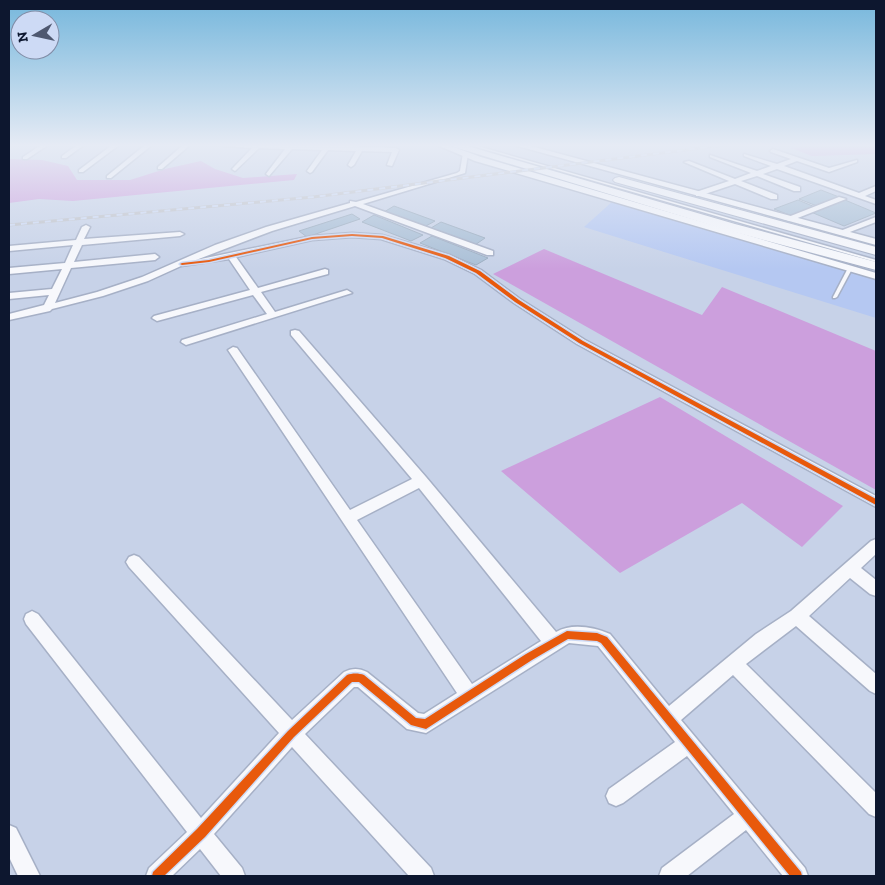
<svg xmlns="http://www.w3.org/2000/svg" width="885" height="885" font-family="'Zilla Slab',serif">
<style>
.built{fill:#b5c8f2}
.forest{fill:#cc9fdd}
.building{fill:#a9bfd6;stroke:#9aacbf}
.lines{fill:none;stroke-linecap:round;stroke-linejoin:round}
.service-casing{stroke:#a6b0c6;stroke-width:3}
.minor-casing{stroke:#a6b0c6;stroke-width:3}
.tertiary-casing{stroke:#a6b0c6;stroke-width:3}
.primary-casing{stroke:#a6b0c6;stroke-width:2}
.service{fill:#f7f8fc;fill-rule:evenodd}
.minor{fill:#f7f8fc;fill-rule:evenodd}
.tertiary{fill:#f7f8fc;fill-rule:evenodd}
.primary{fill:#f7f8fc;fill-rule:evenodd}
.rail-casing{stroke:#bfc2c9;stroke-width:3}
.rail{stroke:#cddaf5;stroke-width:2;stroke-dasharray:6;stroke-linecap:butt}
.cycleway-casing{stroke:#cddaf5;stroke-width:3}
.cycleway{fill:#e8590c;fill-rule:evenodd}
</style>
<rect width="100%" height="100%" fill="#c7d2e8"/>
<!-- built -->
<path class="built" d="M613 201 876 279V318L584 227Z"/>
<!-- forest -->
<g class="forest">
<path d="M814 145H876V154L812 156 791 148Z"/>
<path d="M9 159 42 160 68 166 77 180H130L165 169 201 161 215 169 243 178 297 174 294 180 73 201 39 199 9 203Z"/>
<path d="M544 249 702 315 722 287 876 351V490L493 274Z"/>
<path d="M660 397 843 506 802 547 742 503 620 573 501 471Z"/>
</g>
<!-- building -->
<g class="building">
<path d="M821 190 839 197 817 206 799 199Z"/>
<path d="M798 200 815 207 792 216 774 209Z"/>
<path d="M845 200 876 213 844 226 811 212Z"/>
<path d="M394 206 435 221 424 227 384 212Z"/>
<path d="M352 214 360 219 307 237 299 231Z"/>
<path d="M374 215 423 235 411 241 362 222Z"/>
<path d="M441 222 485 238 475 245 431 228Z"/>
<path d="M432 236 488 258 476 265 420 243Z"/>
</g>
<g class="lines">
<defs>
<g id="service">
<path d="M469 145H474L876 260V262Z"/>
<path d="M848 268 852 269 837 297 835 298H833V297Z"/>
</g>
<g id="minor">
<path d="M41 145H48L27 159H23V157Z"/>
<path d="M77 145H84L66 158H62V156Z"/>
<path d="M112 145H119L83 172H79V170Z"/>
<path d="M145 145H152L111 178H107V176Z"/>
<path d="M183 145H190L162 169H158V167Z"/>
<path d="M213 145H331L396 148 399 150 392 166 387 165 392 152 362 151 354 165 351 167 348 165 356 151 328 150 312 172 310 173 307 171 322 150 292 149 269 176 266 174 285 149 259 148 235 171 232 169 233 168 252 148Z"/>
<path d="M773 149 829 168 857 160V162L829 172 797 161 784 166 859 193 876 186V191L865 196 876 200V204L777 169 763 174 800 187V191H794L757 176 741 181 777 195V199H771L735 184 699 196H696V192L729 181 684 162 689 161 735 179 751 173 710 157V155L757 171 771 166 744 156V154L777 164 791 159 771 152 770 151Z"/>
<path d="M463 153 468 154 465 173 363 204 493 251V255H487L355 206 272 231 196 260 312 236 352 233 382 235 450 255 481 270 520 299 585 340 876 496V507L577 344 514 303 475 274 444 259 381 239 352 237 312 240 236 257 258 288 325 269 328 270V274L261 292 275 312 347 290 352 293 186 345 181 342 182 340 267 314 253 295 157 321 152 318 154 316 250 290 229 259 181 266 148 281 103 296 52 309 50 311 9 320V314L44 305 49 295 9 299V293L52 289 62 269 9 274V268L65 263 73 245 9 251V246L76 240 82 227 86 225 90 227 84 239 180 232 184 234 180 236 82 245 74 262 155 254 159 257 155 260 71 268 55 303 97 292 142 277 215 245 266 227 350 203V201L356 202 457 173 460 171Z"/>
<path d="M839 197 846 199 790 221 783 219Z"/>
<path d="M876 217V222L842 235 835 233Z"/>
<path d="M295 330 299 331 426 477 556 632C572 623 593 627 610 634L669 706 756 634 791 611 871 541 876 539V554L861 568 876 580V596L870 594 850 578 809 616 876 674V694L870 691 796 626 746 664 876 793V817L869 814 733 675 681 720 805 868 808 876H783L746 830 687 876H659L662 868 734 814 687 756 623 803 616 806 609 803 606 796 609 789 675 742 598 646 569 643 426 733 407 729 358 687H354L305 734 431 868 434 876H409L292 747 214 834 242 868 245 876H221L200 849 172 876H146L149 868 187 832 26 624 24 619 26 614 32 611 38 614 201 818 279 733 129 567 126 562 129 557 134 555 139 557 292 720 344 672C352 668 359 668 367 672L418 713 424 714 457 693 228 350 233 347 237 348 350 510 412 479 291 335V331ZM419 488 541 641 472 684 357 520Z"/>
<path d="M9 825 16 828 40 876H18L9 857Z"/>
</g>
<g id="tertiary">
<path d="M437 145H448L481 157 876 273V279L475 161Z"/>
<path d="M514 145H527L876 239V245Z"/>
</g>
<g id="primary">
<path d="M448 145H464L735 224 876 262V270L727 230Z"/>
<path d="M619 177 876 247V255L615 182 613 180 615 178Z"/>
</g>
</defs>
<!-- service casing -->
<use href="#service" class="service-casing"/>
<!-- minor casing -->
<use href="#minor" class="minor-casing"/>
<!-- tertiary casing -->
<use href="#tertiary" class="tertiary-casing"/>
<!-- primary casing -->
<use href="#primary" class="primary-casing"/>
<!-- service -->
<use href="#service" class="service"/>
<!-- minor -->
<use href="#minor" class="minor"/>
<!-- tertiary -->
<use href="#tertiary" class="tertiary"/>
<!-- primary -->
<use href="#primary" class="primary"/>
<defs>
<path id="rail" d="M9 225 313 197 725 145"/>
</defs>
<!-- rail casing -->
<use href="#rail" class="rail-casing"/>
<!-- rail -->
<use href="#rail" class="rail"/>
<defs>
<g id="cycleway">
<path d="M352 234 383 236 449 256 480 271 519 300 583 341 876 499V505L579 343 515 302 476 273 445 258 382 238 352 236 312 239 209 262 182 265 180 264 182 263 209 260 312 237Z"/>
<path d="M567 631 597 633 607 637 801 872 802 876H790L601 643 597 641 568 639 532 660 426 729 411 725 359 682H352L294 737 205 837 164 876H152L153 872 197 829 288 731 347 675C352 673 359 673 364 675L416 718 425 719 526 654Z"/>
</g>
</defs>
<!-- cycleway casing -->
<use href="#cycleway" class="cycleway-casing"/>
<!-- cycleway -->
<use href="#cycleway" class="cycleway"/>
</g>
<!-- sky -->
<linearGradient id="sky" x2="0" y2="1"><stop stop-color="#76b7dc"/><stop offset="0.54" stop-color="#e6ebf5"/><stop offset="1" stop-color="#e6ebf5" stop-opacity="0"/></linearGradient>
<rect width="885" height="269" fill="url(#sky)"/>
<!-- border -->
<rect width="885" height="885" fill="none" stroke="#0d172f" stroke-width="20"/>
<!-- north arrow -->
<g transform="translate(35 35) rotate(261)"><circle r="24" fill="#cddaf5" stroke="#808ca6"/>
<path d="M0-4L9 19L0 12L-9 19Z" fill="#4e5870"/>
<text y="-8" font-size="14" font-weight="bold" text-anchor="middle" fill="#0d172f">N</text>
</g>
</svg>
